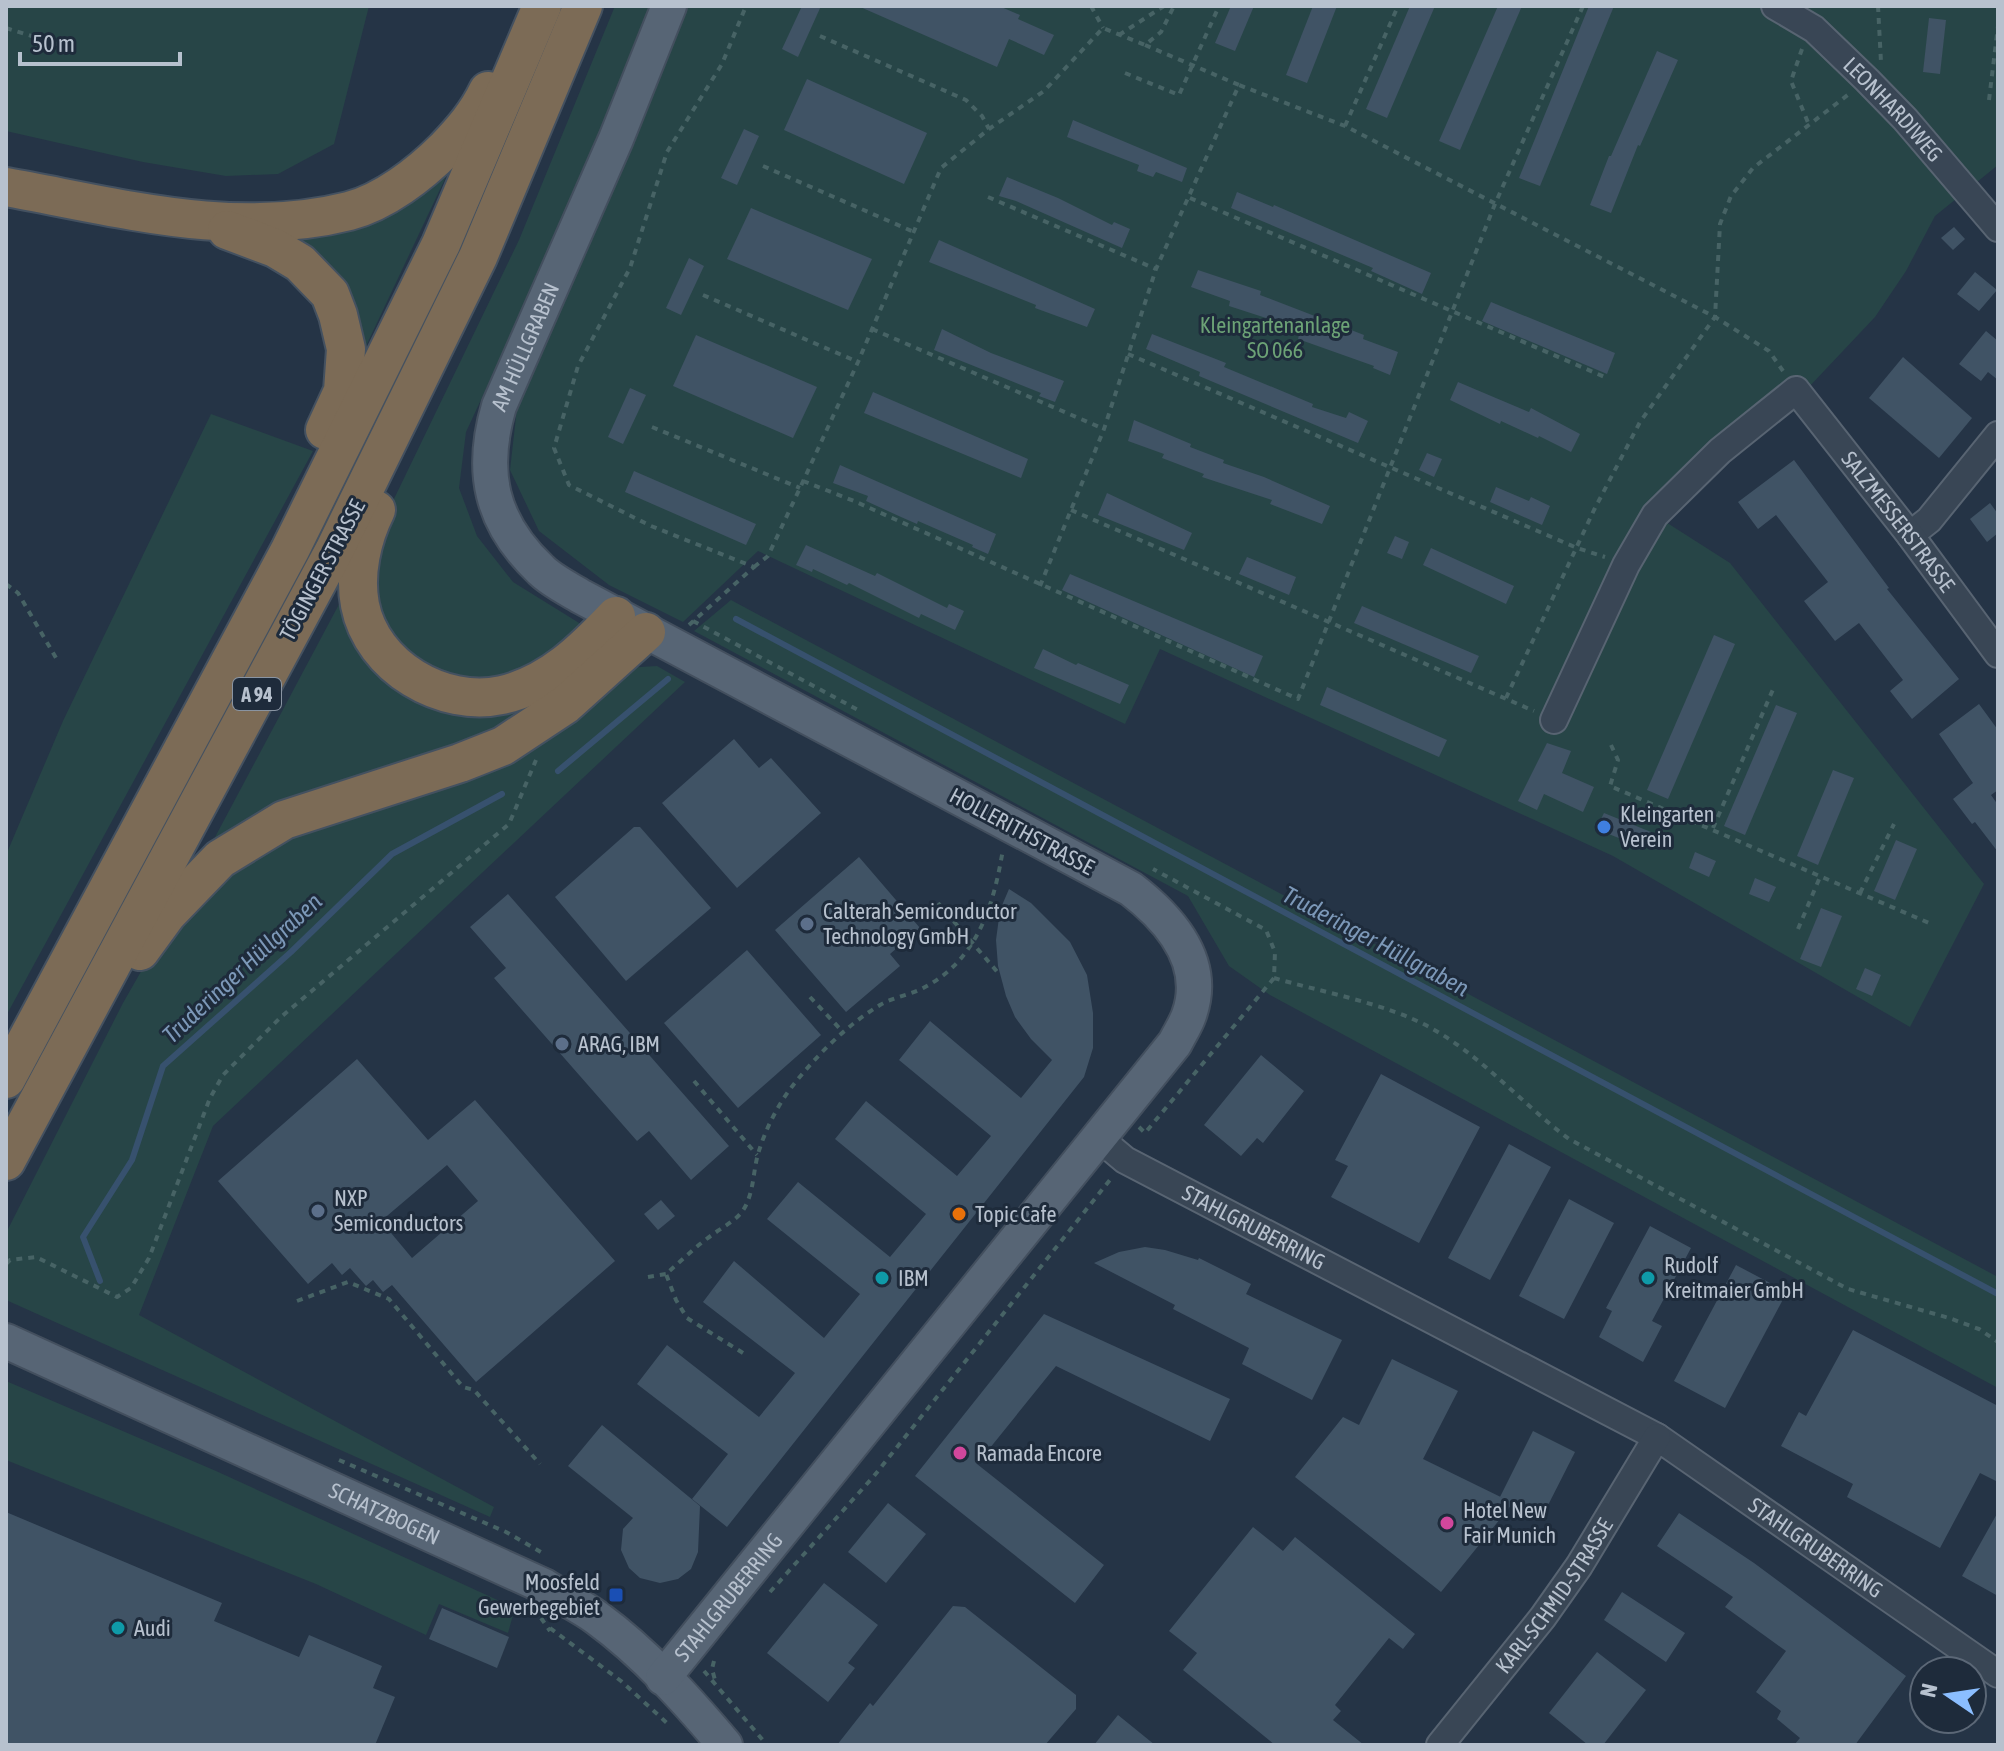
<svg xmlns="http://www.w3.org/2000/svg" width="2004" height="1751" font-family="'Asap Condensed',sans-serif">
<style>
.green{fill:#274547}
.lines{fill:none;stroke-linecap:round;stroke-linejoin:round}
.stream{stroke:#37516e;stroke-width:6}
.building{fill:#405365;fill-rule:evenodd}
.minor-casing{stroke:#586472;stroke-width:30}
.major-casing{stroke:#434f5e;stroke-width:38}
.highway-casing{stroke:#445160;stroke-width:42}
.path{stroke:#476365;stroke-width:4;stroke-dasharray:6 6;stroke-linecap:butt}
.minor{stroke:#394655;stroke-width:26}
.major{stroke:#576575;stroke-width:34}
.highway{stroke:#7c6b56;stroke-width:38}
.shop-dot{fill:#3f7fe0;stroke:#1e2b3b;stroke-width:3}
.service-dot{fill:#5c6f8a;stroke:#1e2b3b;stroke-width:3}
.food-dot{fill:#e8710a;stroke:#1e2b3b;stroke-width:3}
.culture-dot{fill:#0f9aa8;stroke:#1e2b3b;stroke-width:3}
.hotel-dot{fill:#d1479c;stroke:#1e2b3b;stroke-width:3}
.transit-dot{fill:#1a4fb4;stroke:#1e2b3b;stroke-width:3}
.labels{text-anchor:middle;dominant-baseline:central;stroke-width:6;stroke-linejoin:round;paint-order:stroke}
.shield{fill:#1e2b3b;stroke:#8994a2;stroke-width:2}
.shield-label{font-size:20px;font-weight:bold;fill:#b7c1ce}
.street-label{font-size:22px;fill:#b7c1ce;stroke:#1e2b3b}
.park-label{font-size:22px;fill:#6ca276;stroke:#1e2b3b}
.poi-label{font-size:22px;fill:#b7c1ce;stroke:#1e2b3b;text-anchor:start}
.water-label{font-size:24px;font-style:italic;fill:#7c98b8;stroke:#1e2b3b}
</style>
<rect width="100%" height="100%" fill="#253446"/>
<!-- green -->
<g class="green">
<path d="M6 6H369L334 144 278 174 226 176 143 162 6 131Z"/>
<path d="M615 6H654L589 167 466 432 459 488 477 536 513 582 584 626 585 634 488 688 417 668 374 609 379 530 519 240Z"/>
<path d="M683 6H1998V165L1935 216 1906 271 1875 317 1808 388 1798 377 1713 445 1661 519 1730 563 1984 884 1910 1027 1613 856 1160 649 1125 724 758 551 683 622 609 585 539 531 510 470 518 399Z"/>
<path d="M452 164 358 363 262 233Z"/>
<path d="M211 414 313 451 6 1016V855L63 721Z"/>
<path d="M345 593 398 683H557L507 727 205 856Z"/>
<path d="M731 600 1998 1277V1388L1270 995 1229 966 1188 896 694 631Z"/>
<path d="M657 666 685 682 213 1126 139 1315 494 1507 490 1517 6 1300V1233L123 1003 159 940 219 879 285 839 624 668Z"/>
<path d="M6 1381 216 1471 515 1608 508 1633 439 1604 426 1635 316 1584 6 1460Z"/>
</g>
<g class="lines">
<!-- stream -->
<g class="stream">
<path d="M736 619 1998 1294"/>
<path d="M558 771 668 679"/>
<path d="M100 1281 83 1237 132 1160 163 1066 291 952 392 854 502 794"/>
</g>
</g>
<!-- building -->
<g class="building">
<path d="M802 6H821L798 57 782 49Z"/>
<path d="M858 6H999L1020 15 1018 19 1054 35 1044 55 1009 39 997 67Z"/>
<path d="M1231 6H1254L1235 51 1215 43Z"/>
<path d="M1313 6H1337L1307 83 1286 75Z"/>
<path d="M1410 6H1435L1387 118 1366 109Z"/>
<path d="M1498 6H1522L1460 150 1439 141Z"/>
<path d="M1589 6H1614L1540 186 1519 178Z"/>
<path d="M1929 18 1946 20 1940 74 1923 72Z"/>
<path d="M1657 51 1678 60 1640 146 1638 145 1611 213 1590 205 1609 156H1611Z"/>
<path d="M807 79 927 133 904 184 784 130Z"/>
<path d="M1073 120 1187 168 1182 182 1156 172 1153 177 1137 171 1139 165 1067 137Z"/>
<path d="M744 129 759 136 737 185 721 178Z"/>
<path d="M1007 177 1058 198 1112 225 1114 222 1130 229 1122 248 1016 201 999 196Z"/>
<path d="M1237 192 1273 207 1274 205 1431 273 1422 294 1371 271 1373 268 1231 208Z"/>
<path d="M751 208 872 259 848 310 727 259Z"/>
<path d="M1954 227 1965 239 1953 250 1941 238Z"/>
<path d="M939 240 1095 309 1087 327 1035 308 1036 305 929 262Z"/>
<path d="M689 258 704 266 681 315 666 308Z"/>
<path d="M1198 270 1261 291 1260 295 1364 335 1363 339 1398 352 1390 375 1373 368 1374 366 1298 339 1299 335 1265 322 1266 318 1229 306 1230 301 1191 287Z"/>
<path d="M1975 272 1997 290 1979 311 1957 294Z"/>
<path d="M1491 302 1615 353 1607 374 1482 321Z"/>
<path d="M942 329 991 353 1064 381 1055 402 1039 396 1041 393 934 350Z"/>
<path d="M1986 331 1998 341V380L1988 372 1981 381 1959 364Z"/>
<path d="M1152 334 1226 363 1224 367 1313 404 1312 407 1346 418 1349 412 1368 421 1358 443 1199 376 1200 372 1146 349Z"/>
<path d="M696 335 817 387 793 438 673 386Z"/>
<path d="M1903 357 1972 418 1939 458 1869 398Z"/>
<path d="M1458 382 1529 412 1531 408 1580 434 1571 452 1539 436 1538 438 1501 421 1500 424 1450 400Z"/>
<path d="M630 388 646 395 623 444 608 437Z"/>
<path d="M873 392 1028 459 1021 478 864 413Z"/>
<path d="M1134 420 1191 444 1190 447 1224 460 1223 463 1264 477 1330 506 1322 524 1270 504 1272 500 1202 477 1204 474 1162 458 1164 454 1128 441Z"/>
<path d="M1427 453 1442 459 1434 477 1419 470Z"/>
<path d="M1794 460 1889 588 1887 589 1959 679 1912 719 1890 691 1903 680 1859 623 1835 641 1804 601 1828 582 1776 515 1758 529 1738 502Z"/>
<path d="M840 465 996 534 988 554 972 547 973 545 918 521 917 524 901 517 866 501 868 496 833 483Z"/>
<path d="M634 471 756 524 746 545 625 492Z"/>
<path d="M1496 487 1529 501 1531 497 1550 506 1542 525 1490 502Z"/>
<path d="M1107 493 1192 533 1184 550 1098 515Z"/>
<path d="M1990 503 1998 514V533L1987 542 1970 519Z"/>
<path d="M1395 536 1409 542 1402 559 1387 553Z"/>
<path d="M806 545 875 576 877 573 947 608 949 604 964 611 955 630 921 614 919 618 849 583 847 585 813 569 812 572 796 565Z"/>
<path d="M1431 548 1514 586 1506 604 1423 565Z"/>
<path d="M1247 557 1296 577 1289 595 1239 574Z"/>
<path d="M1070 574 1263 656 1254 677 1062 590Z"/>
<path d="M1362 606 1479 656 1471 673 1354 623Z"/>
<path d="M1714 635 1735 644 1668 799 1647 790Z"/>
<path d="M1043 649 1076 665 1078 663 1129 685 1120 704 1034 668Z"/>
<path d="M1327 687 1447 740 1439 757 1320 705Z"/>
<path d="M1979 704 1998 730V790L1991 795 1998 805V852L1975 822 1972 824 1953 799 1973 783 1939 734Z"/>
<path d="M1776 705 1797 713 1745 835 1724 826Z"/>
<path d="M734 739 759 768 771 758 821 813 737 888 662 803Z"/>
<path d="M1547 743 1571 751 1562 773 1594 787 1583 812 1544 794 1537 810 1518 801Z"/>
<path d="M1833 770 1854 778 1818 865 1797 856Z"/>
<path d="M1604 813 1651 832 1644 848 1596 829Z"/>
<path d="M634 827H640L711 908 626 981 555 897Z"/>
<path d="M1896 840 1917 849 1895 900 1874 891Z"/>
<path d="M1695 852 1716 861 1709 877 1689 868Z"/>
<path d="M859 857 920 928 890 954 900 966 846 1012 775 930Z"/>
<path d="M1755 878 1776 887 1769 902 1749 894Z"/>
<path d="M1009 889 1031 903 1070 942 1087 975 1093 1013V1048L1084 1077 727 1527 692 1499 728 1454 637 1384 667 1345 759 1417 795 1373 703 1302 734 1261 824 1338 860 1294 767 1219 798 1182 890 1257 926 1214 835 1139 866 1101 957 1176 991 1136 899 1060 930 1021 1021 1098 1052 1060 1031 1039 1015 1017 1006 996 998 966 996 940 1000 910Z"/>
<path d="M508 894 729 1146 691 1180 649 1131 637 1141 494 978 506 968 470 927Z"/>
<path d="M1821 908 1842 916 1821 967 1800 959Z"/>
<path d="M747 950 821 1035 738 1108 664 1023Z"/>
<path d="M1865 968 1881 975 1872 996 1856 989Z"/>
<path d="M1261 1055 1304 1091 1263 1143 1257 1138 1241 1156 1204 1125Z"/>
<path d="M357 1059 428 1140 475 1100 615 1261 476 1382 392 1285 383 1292 373 1280 366 1286 350 1268 342 1275 332 1263 308 1284 218 1181ZM447 1165 478 1201 412 1258 381 1221Z"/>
<path d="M1381 1074 1480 1127 1419 1243 1331 1197 1348 1166 1335 1160Z"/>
<path d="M1509 1144 1551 1167 1490 1280 1448 1258Z"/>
<path d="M1569 1199 1614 1223 1564 1319 1519 1296Z"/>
<path d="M661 1200 675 1216 658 1230 644 1214Z"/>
<path d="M1650 1226 1691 1248 1652 1321 1662 1326 1643 1362 1599 1337 1612 1311 1606 1308Z"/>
<path d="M1145 1247 1165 1250 1198 1260 1199 1258 1251 1284 1246 1294 1342 1340 1312 1400 1242 1364 1249 1348 1173 1309 1175 1305 1094 1263 1119 1252Z"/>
<path d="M1736 1265 1787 1292 1725 1408 1674 1381Z"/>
<path d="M1044 1314 1230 1399 1210 1441 1056 1366 977 1464 1104 1565 1075 1603 915 1476Z"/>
<path d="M1853 1330 1998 1406V1482L1980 1473 1940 1548 1847 1497 1853 1484 1781 1446 1799 1412 1806 1416Z"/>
<path d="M1392 1359 1458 1391 1423 1459 1513 1503 1441 1592 1295 1477 1343 1417 1359 1425Z"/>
<path d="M602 1425 700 1506 698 1552 691 1569 678 1579 660 1583 640 1578 629 1568 621 1550 623 1529 633 1518 568 1466Z"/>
<path d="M1533 1431 1575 1452 1542 1517 1500 1497Z"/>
<path d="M888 1503 926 1534 886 1583 848 1552Z"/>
<path d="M6 1512 222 1603 214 1621 299 1657 309 1635 382 1666 373 1688 395 1697 375 1745H6Z"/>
<path d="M1998 1512V1596L1962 1576Z"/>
<path d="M1679 1513 1754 1563 1906 1676 1855 1745H1794L1800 1738 1777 1719 1781 1711 1756 1692 1786 1651 1725 1607 1733 1597 1657 1546Z"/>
<path d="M1253 1527 1283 1551 1295 1537 1415 1634 1403 1649 1389 1638 1335 1705 1341 1711 1333 1720 1364 1745H1275L1183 1670 1197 1653 1169 1631Z"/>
<path d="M824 1583 878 1625 848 1663 855 1668 828 1702 767 1653Z"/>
<path d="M1622 1592 1685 1633 1666 1662 1604 1620Z"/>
<path d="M953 1606 965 1607 1076 1695V1709L1045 1745H837L870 1703 873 1706Z"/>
<path d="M442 1608 509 1637 497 1668 429 1639Z"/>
<path d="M1597 1652 1646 1690 1603 1745H1588L1549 1713Z"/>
<path d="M1118 1715 1155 1745H1094Z"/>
</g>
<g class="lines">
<defs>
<g id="minor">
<path id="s1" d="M1775 6 1814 29 1867 80 1905 119 1998 228"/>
<path d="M1910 535 1929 520 1998 435"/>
<path id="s2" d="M1554 720 1626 565 1655 515 1720 451 1796 390 1910 535 1998 654"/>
<path id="s3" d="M1100 1139 1125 1160 1657 1437 1998 1674"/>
<path id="s4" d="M1440 1745 1543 1617 1579 1566 1657 1437"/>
</g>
<g id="major">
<path id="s5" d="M6 1341 544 1586C561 1597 581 1606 597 1618 645 1653 687 1700 725 1745"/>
<path id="s6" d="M663 1678 1175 1043C1180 1033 1186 1024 1189 1015 1208 962 1170 919 1131 889L582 597C569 589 552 581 541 570 490 522 480 471 499 406L616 139 669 6"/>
</g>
<g id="highway">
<path d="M6 187C118 207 235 240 349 211 384 202 420 174 445 149 463 130 477 114 488 91"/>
<path d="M227 230 275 248 300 263 330 294 338 315 346 349 343 391 325 430"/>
<path d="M376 510C362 538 354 574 360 605 372 667 443 708 502 695 550 684 584 650 616 616"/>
<path d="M140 951 167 914 220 859 284 820 460 763 503 746 565 705 646 632"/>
<path d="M6 1079 290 550 441 244 542 6"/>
<path d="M6 1161 334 551 478 257 583 6"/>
</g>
</defs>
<!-- minor casing -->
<use href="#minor" class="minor-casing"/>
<!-- major casing -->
<use href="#major" class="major-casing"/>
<!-- highway casing -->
<use href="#highway" class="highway-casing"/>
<!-- path -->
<g class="path">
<path d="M1091 6 1103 28"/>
<path d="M1878 6 1881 62"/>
<path d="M6 28 73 49"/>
<path d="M1119 35 1164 6"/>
<path d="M820 36 966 100 982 116 989 129"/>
<path d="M1145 45 1239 85"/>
<path d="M1802 49 1791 81 1809 125"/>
<path d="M1125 73 1179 95 1219 6"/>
<path d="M1989 100 1998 26"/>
<path d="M1345 126 1398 6"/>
<path d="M763 166 914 232"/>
<path d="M988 197 1156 269"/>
<path d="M1190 198 1607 378"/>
<path d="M703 295 858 362"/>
<path d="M872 329 1104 429"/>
<path d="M1128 354 1577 548 1605 557"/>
<path d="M652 427 800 488"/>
<path d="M803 481 854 501 1298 699 1495 204 1583 6"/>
<path d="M1071 510 1534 711"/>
<path d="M754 567 768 556 800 488 858 362 941 168 989 129 1044 91 1103 28 1145 45 1161 32 1174 6"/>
<path d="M6 584 18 593 59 663"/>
<path d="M1040 586 1104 429 1156 269 1239 85 1345 126 1715 317 1769 351 1783 371"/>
<path d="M693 621 860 711"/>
<path d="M689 625 754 567 651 526 569 485 554 448 578 366 630 268 667 152 722 64 746 6"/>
<path d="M1506 698 1594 510 1640 422 1715 317 1720 224 1731 196 1753 168 1849 94"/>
<path d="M1611 745 1618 760 1610 786 1929 923"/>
<path d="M1713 828 1774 687"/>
<path d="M1860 893 1894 824"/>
<path d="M938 903 1000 975"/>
<path d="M1798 929 1820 877"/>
<path d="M1274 978C1322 992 1388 1004 1431 1028 1483 1057 1522 1104 1569 1139L1848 1289 1949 1318 1979 1329 1998 1342"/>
<path d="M810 997 843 1032"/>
<path d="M694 1081 757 1155"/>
<path d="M1139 1127 1145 1133 1274 978 1275 952 1266 930 1153 869"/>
<path d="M6 1264 10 1260 36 1257 117 1297 131 1288 149 1258 210 1098 223 1075 281 1017 509 824 536 760"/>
<path d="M648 1277 666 1274"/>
<path d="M297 1301 348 1282 389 1299 463 1387 474 1390 540 1464"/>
<path d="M743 1353 687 1318 676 1300 666 1274C681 1261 696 1246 712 1235 724 1226 738 1220 745 1207 754 1190 753 1172 758 1154 765 1130 778 1104 794 1084 818 1054 847 1025 880 1005 893 997 911 995 925 987 978 959 994 904 1003 849"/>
<path d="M339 1460 506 1532 546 1555"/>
<path d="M770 1592 874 1476 1113 1176"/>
<path d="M541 1618 550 1631"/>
<path d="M550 1628 621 1681 667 1723"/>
<path d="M714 1661 712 1669 715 1680"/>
<path d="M704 1671 767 1745"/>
</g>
<!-- minor -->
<use href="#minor" class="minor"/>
<!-- major -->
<use href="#major" class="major"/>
<!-- highway -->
<use href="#highway" class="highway"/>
</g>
<!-- markers -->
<circle class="shop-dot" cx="1604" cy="827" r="8"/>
<g class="service-dot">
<circle cx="807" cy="924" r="8"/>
<circle cx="562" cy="1044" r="8"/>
<circle cx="318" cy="1211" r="8"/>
</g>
<circle class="food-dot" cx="959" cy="1214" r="8"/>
<g class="culture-dot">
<circle cx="882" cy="1278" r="8"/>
<circle cx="1648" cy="1278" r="8"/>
<circle cx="118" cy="1628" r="8"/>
</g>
<g class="hotel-dot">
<circle cx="960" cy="1453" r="8"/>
<circle cx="1447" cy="1523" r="8"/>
</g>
<rect class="transit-dot" x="608" y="1587" width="16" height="16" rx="4"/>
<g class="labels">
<!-- shield labels -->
<rect class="shield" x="233" y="678" width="48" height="32" rx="6"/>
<g class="shield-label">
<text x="257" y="694">A 94</text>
</g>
<!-- street labels -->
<g class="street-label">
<text stroke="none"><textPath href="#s1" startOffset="158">LEONHARDIWEG</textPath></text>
<text stroke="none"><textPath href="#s6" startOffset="1912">AM HÜLLGRABEN</textPath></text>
<text stroke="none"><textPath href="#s2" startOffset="584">SALZMESSERSTRASSE</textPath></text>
<text transform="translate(322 570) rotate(-62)">TÖGINGER STRASSE</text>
<text transform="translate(1022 831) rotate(28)">HOLLERITHSTRASSE</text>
<text stroke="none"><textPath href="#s3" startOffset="178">STAHLGRUBERRING</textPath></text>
<text stroke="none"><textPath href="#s5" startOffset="416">SCHATZBOGEN</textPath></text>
<text stroke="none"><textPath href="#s3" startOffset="826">STAHLGRUBERRING</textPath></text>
<text stroke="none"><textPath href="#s4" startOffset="188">KARL-SCHMID-STRASSE</textPath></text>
<text stroke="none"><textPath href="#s6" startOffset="104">STAHLGRUBERRING</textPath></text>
</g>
<!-- park labels -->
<g class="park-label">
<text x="1275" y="325">Kleingartenanlage<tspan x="1275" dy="25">SO 066</tspan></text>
</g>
<!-- poi labels -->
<g class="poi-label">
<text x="1620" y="814">Kleingarten<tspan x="1620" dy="25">Verein</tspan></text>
<text x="823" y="911">Calterah Semiconductor<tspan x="823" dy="25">Technology GmbH</tspan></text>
<text x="578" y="1044">ARAG, IBM</text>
<text x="334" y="1198">NXP<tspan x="334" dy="25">Semiconductors</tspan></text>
<text x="975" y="1214">Topic Cafe</text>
<text x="1664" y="1265">Rudolf<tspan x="1664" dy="25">Kreitmaier GmbH</tspan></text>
<text x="898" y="1278">IBM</text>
<text x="976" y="1453">Ramada Encore</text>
<text x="1463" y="1510">Hotel New<tspan x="1463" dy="25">Fair Munich</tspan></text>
<text x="600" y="1582" text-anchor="end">Moosfeld<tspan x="600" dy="25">Gewerbegebiet</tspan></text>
<text x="134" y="1628">Audi</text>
</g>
<!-- water labels -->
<g class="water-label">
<text transform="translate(1376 941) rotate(28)">Truderinger Hüllgraben</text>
<text transform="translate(242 968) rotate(-43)">Truderinger Hüllgraben</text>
</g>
</g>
<!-- border -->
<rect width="2004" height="1751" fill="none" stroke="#b7c1ce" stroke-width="16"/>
<!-- north arrow -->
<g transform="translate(1948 1695) rotate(283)"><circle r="38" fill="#1e2b3b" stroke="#5b6776" stroke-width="2"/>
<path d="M0-6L14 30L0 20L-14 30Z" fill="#8bbeff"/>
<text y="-12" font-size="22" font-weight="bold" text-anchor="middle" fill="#b7c1ce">N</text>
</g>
<!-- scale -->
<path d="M20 52v12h160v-12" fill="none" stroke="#b7c1ce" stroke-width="4"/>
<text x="32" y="52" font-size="24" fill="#b7c1ce" stroke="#1e2b3b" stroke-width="6" paint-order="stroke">50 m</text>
</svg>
